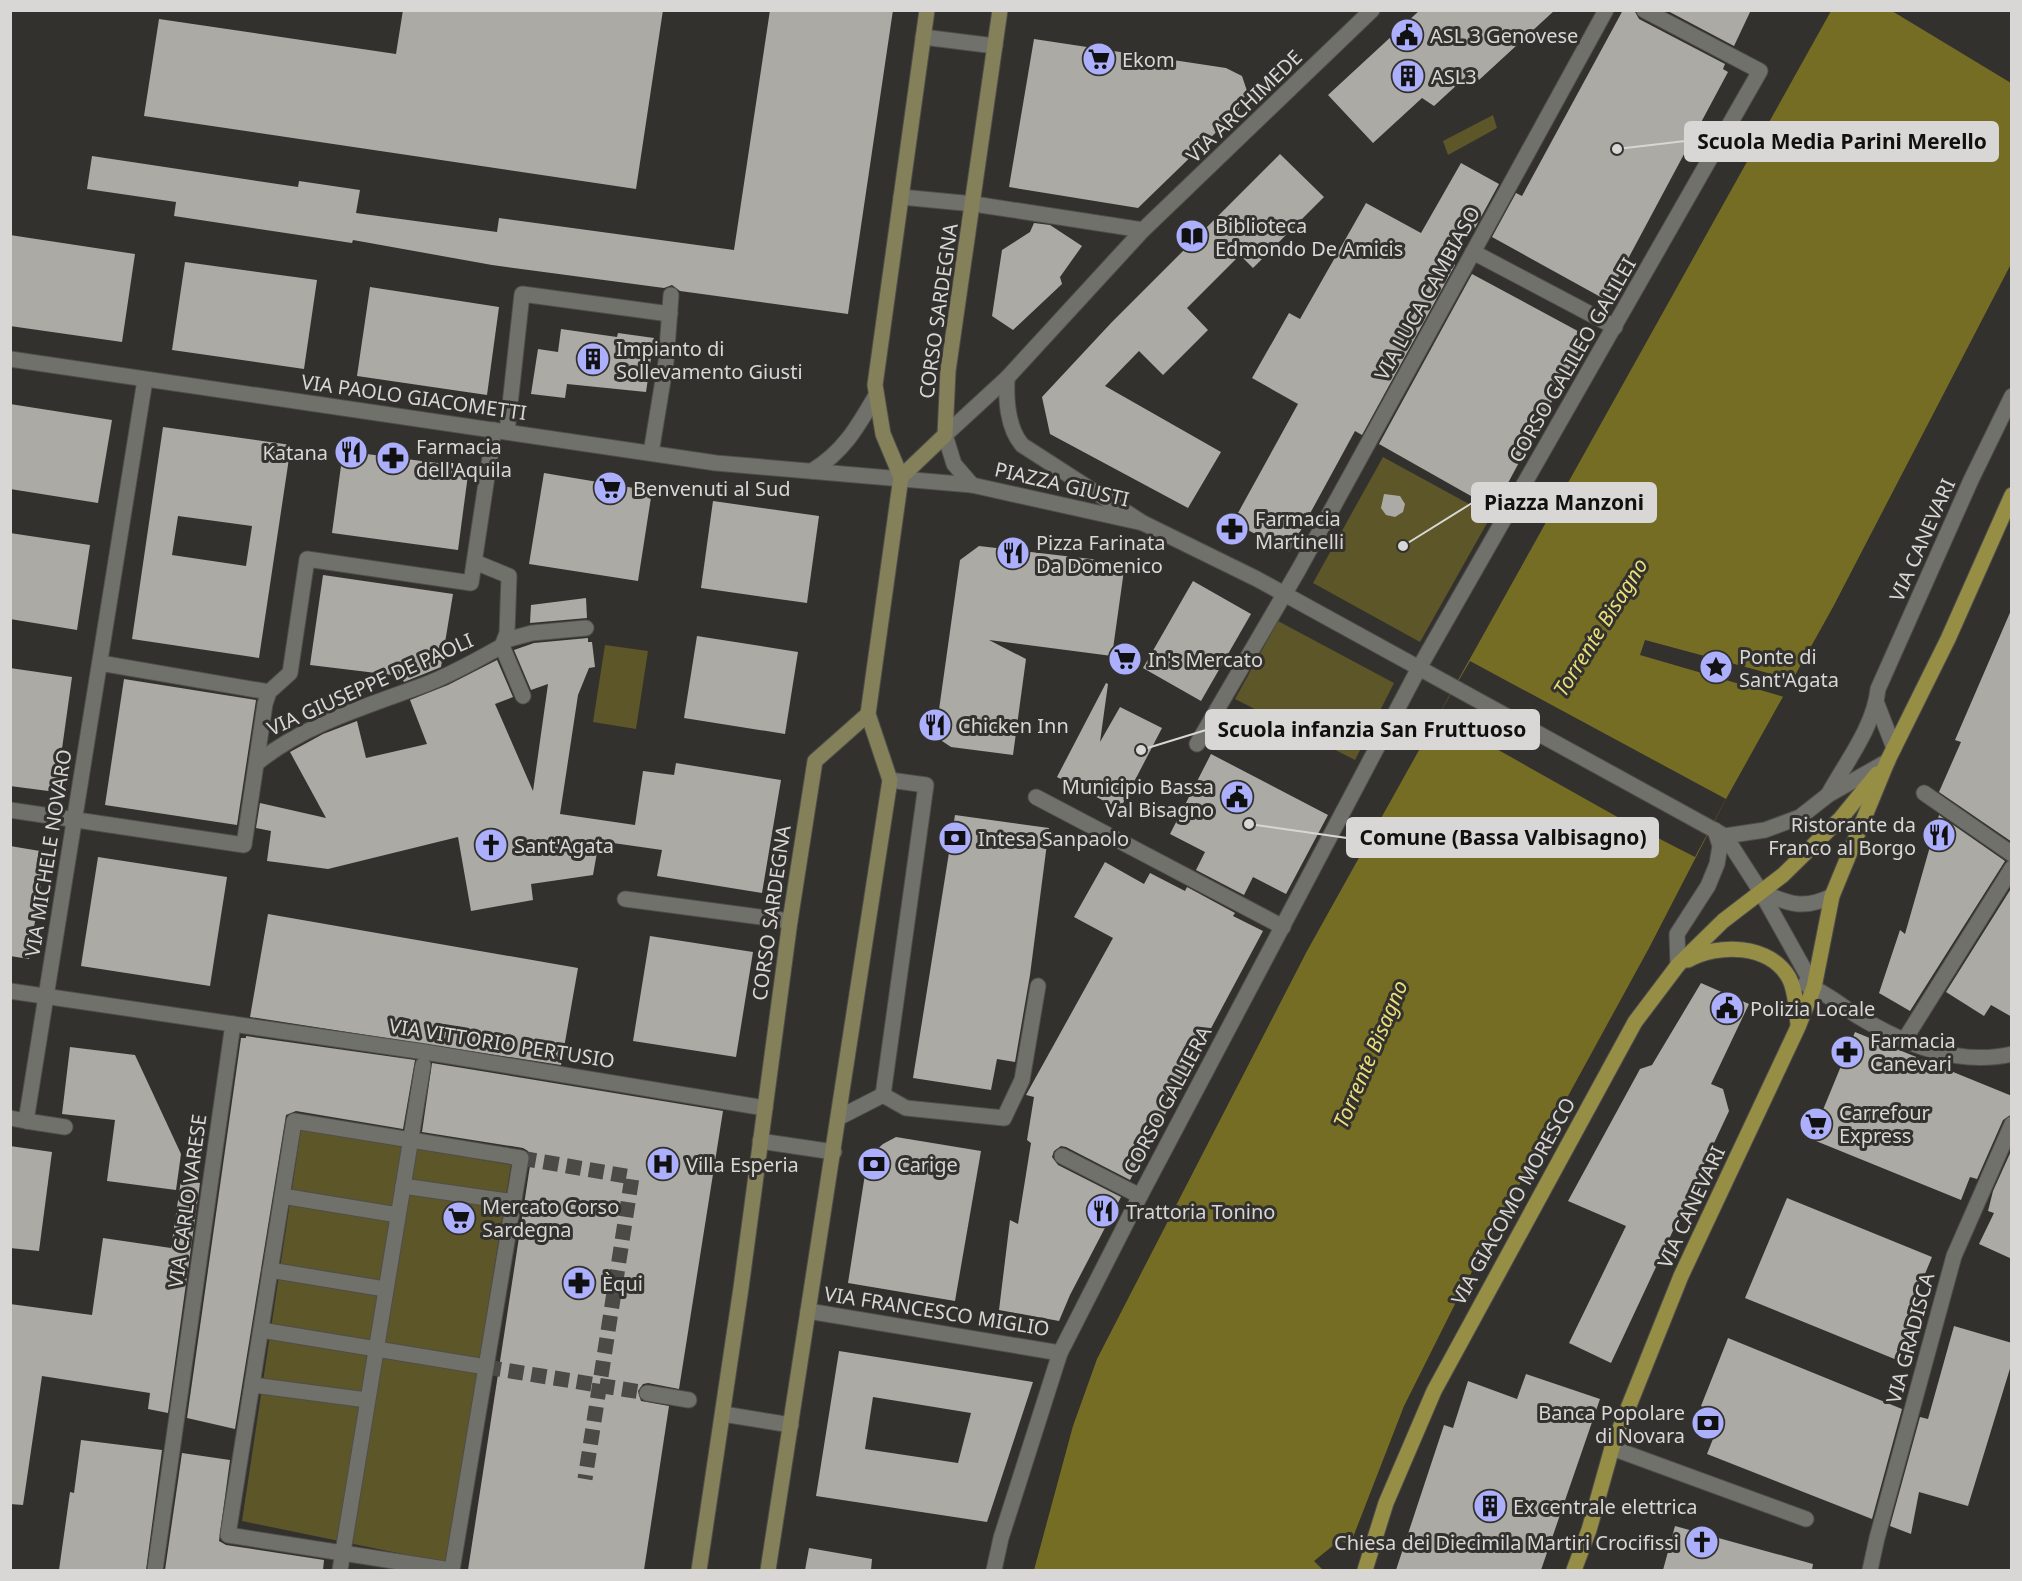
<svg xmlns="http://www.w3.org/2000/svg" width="2022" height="1581" font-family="'Noto Sans',sans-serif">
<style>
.green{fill:#5c5629}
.water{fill:#766d24}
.pier{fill:#32312d}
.building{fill:#abaaa5;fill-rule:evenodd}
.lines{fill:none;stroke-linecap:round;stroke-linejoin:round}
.pedestrian-tunnel{stroke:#4b4a46;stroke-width:15;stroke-dasharray:15 8;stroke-linecap:butt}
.pedestrian-casing{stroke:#4f4e4b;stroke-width:17}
.minor-casing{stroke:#4f4e4b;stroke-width:17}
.tertiary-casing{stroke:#4f4e4b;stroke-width:17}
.secondary-casing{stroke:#4f4e4b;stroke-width:17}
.primary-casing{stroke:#4f4e4b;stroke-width:17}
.pedestrian{stroke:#71716c;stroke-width:15}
.minor{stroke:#71716c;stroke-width:15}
.tertiary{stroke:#71716c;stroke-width:15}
.secondary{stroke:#848059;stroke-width:15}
.primary{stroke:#978e46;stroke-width:15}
.labels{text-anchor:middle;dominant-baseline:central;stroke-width:6;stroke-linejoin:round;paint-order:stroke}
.poi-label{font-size:20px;fill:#d8d7d5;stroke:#32312d;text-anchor:start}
.street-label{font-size:20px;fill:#d8d7d5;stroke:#32312d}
.water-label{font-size:21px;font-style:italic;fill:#ebde7a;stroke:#32312d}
.leader{fill:none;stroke:#d8d7d5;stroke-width:2}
.callout-dot{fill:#d8d7d5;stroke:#32312d;stroke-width:2}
.callout{fill:#d8d7d5;stroke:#d8d7d5;stroke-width:2}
.callout-label{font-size:21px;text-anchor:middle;font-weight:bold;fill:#111}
</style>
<rect width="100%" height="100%" fill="#32312d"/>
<!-- green -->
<g class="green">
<path d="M1493 115 1497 128 1448 155 1443 141Z"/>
<path d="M1383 457 1491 516 1420 642 1313 583Z"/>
<path d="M1278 621 1394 683 1355 760 1235 699Z"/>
<path d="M605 645 648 651 636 729 593 722Z"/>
<path d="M301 1129 511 1165 446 1563 242 1521Z"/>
</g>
<!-- water -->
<path class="water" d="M1831 11H1892L2011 83V264L1833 607 1726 799 1649 948 1463 1288 1404 1406 1350 1545 1340 1540 1314 1561 1323 1570H1034L1073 1426 1097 1359 1307 951Z"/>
<!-- pier -->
<g class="pier">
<path d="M1645 640 1794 680 1784 697 1640 655Z"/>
<path d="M1470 661 1726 799 1695 857 1621 819 1438 716Z"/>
</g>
<!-- building -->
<g class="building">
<path d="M403 10H663L636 189 144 116 159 19 396 54Z"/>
<path d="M770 10H893L848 314 680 291 672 285 664 288 492 265 353 240 352 243 174 216 176 202 87 189 92 156 298 187 299 181 360 190 356 213 497 232 499 218 734 250Z"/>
<path d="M1420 10H1555L1479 80 1471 72 1434 106 1422 98 1373 143 1328 95Z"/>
<path d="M1623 10H1634L1639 19 1725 64 1723 69 1728 72 1606 300 1492 237 1516 193 1522 196Z"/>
<path d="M1666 10H1751L1734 46Z"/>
<path d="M1034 39 1226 68 1242 76 1247 91 1238 111 1138 208 1009 187Z"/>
<path d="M1280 154 1324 197 1253 268 1240 255 1187 308 1208 330 1163 375 1139 351 1105 386 1221 452 1188 508 1050 434 1042 397 1111 323Z"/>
<path d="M1461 163 1499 184 1475 228 1470 224 1449 261 1455 265 1362 435 1355 431 1289 552 1233 522 1298 404 1252 378 1289 313 1300 319 1366 203 1421 233Z"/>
<path d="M1034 223 1050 225 1082 246 1060 277 1062 284 1013 330 992 316 1002 250 1030 232Z"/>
<path d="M10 235 135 254 122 342 10 326Z"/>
<path d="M185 262 317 280 304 369 172 350Z"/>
<path d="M1472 274 1587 336 1494 509 1379 444Z"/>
<path d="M370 287 499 307 487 395 357 376Z"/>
<path d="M561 329 617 337 618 333 654 338 646 392 567 384 565 398 531 394 538 349 558 352Z"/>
<path d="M10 404 112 420 98 503 10 489Z"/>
<path d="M163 427 291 445 259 658 132 639ZM178 516 252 526 246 566 172 555Z"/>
<path d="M343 451 469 467 458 550 332 533Z"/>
<path d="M544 473 652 491 638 581 529 564Z"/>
<path d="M1384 494 1400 496 1405 504 1403 512 1395 517 1386 515 1381 508Z"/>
<path d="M713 501 819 516 807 603 701 588Z"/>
<path d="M10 533 90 545 77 630 10 619Z"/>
<path d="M979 546 1125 563 1112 656 989 640 1026 659 1013 755 951 747 942 741 936 731 960 560Z"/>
<path d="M323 575 453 594 441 667 404 682 401 676 310 665Z"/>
<path d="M1193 581 1251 614 1201 701 1143 668Z"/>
<path d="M586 598 587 618 530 623 531 605Z"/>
<path d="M2012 608V842L1939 792 1961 742 1955 740Z"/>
<path d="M697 636 798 652 785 734 684 718Z"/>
<path d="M588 638V642H592L595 667 589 668 578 695 560 814 635 825 643 771 674 775 676 763 781 780 762 893 657 876 662 850 599 841 593 875 531 884 533 900 471 911 458 837 328 869 267 861 271 831 256 828 260 803 326 818 290 752 323 734 357 721 366 758 427 744 410 700 448 685 497 660 513 697 495 704 533 791 548 684 531 690 514 650 534 643Z"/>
<path d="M10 668 72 677 56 792 10 786Z"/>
<path d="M124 679 256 700 237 825 105 805Z"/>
<path d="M1106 683 1108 684 1100 742 1120 707 1162 728 1120 809 1057 777Z"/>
<path d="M1211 754 1328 815 1286 894 1253 877 1244 895 1196 870 1205 852 1170 834Z"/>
<path d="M955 815 1049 828 1030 975 1015 1062 997 1059 991 1090 913 1078Z"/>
<path d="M1939 815 2005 861 1910 1011 1879 993 1900 930 1905 934Z"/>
<path d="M10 846 46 852 29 959 10 956Z"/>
<path d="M98 857 227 877 210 986 81 966Z"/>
<path d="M1105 862 1144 884 1150 873 1185 891 1187 887 1235 913 1233 916 1263 931 1130 1180 1066 1147 1061 1146 1054 1151 1052 1157 1058 1165 1121 1197 1070 1295 1059 1321 999 1310 1010 1220 1018 1224 1031 1143 1027 1140 1034 1097 1026 1095 1113 938 1074 917Z"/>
<path d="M2012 887V1017L1991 1005 1984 1016 1946 992Z"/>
<path d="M268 914 578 968 561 1065 250 1017Z"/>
<path d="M650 936 753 952 736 1057 633 1041Z"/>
<path d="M1701 983 1749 1004 1711 1084 1723 1089 1729 1111 1611 1363 1569 1343 1626 1226 1568 1201 1640 1069 1652 1065Z"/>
<path d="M1855 1032 2012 1096V1114L2003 1120 1977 1179 1970 1177 1961 1200 1811 1139Z"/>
<path d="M246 1036 415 1060 403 1129 296 1111 286 1115 235 1429 187 1418 241 1038H246Z"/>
<path d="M70 1047 135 1055 181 1154 176 1190 107 1181 115 1120 62 1114Z"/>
<path d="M432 1063 723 1111 679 1389 648 1383 643 1384 638 1391 641 1401 669 1406 644 1570H468L531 1159 528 1151 523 1148 422 1132Z"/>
<path d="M896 1137 981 1151 955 1301 848 1283 865 1174 873 1153 883 1144Z"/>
<path d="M10 1146 52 1152 39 1251 10 1248Z"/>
<path d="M2012 1149V1259L1979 1244 1994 1213 1988 1211 1993 1191Z"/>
<path d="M181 1180 200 1183 168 1413 148 1409 150 1393 42 1376 23 1505 10 1504V1304L92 1315 103 1238 171 1248Z"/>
<path d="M1787 1198 1932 1257 1912 1305 1918 1307 1897 1360 1745 1298Z"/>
<path d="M1954 1326 2012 1343V1362L1968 1506 1919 1492 1911 1534 1890 1526 1920 1417 1928 1419Z"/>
<path d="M1728 1338 1902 1409 1872 1519 1707 1454 1722 1416 1701 1406Z"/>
<path d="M839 1351 1033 1382 987 1522 816 1496ZM873 1397 971 1413 958 1463 865 1449Z"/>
<path d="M1526 1374 1600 1399 1541 1570H1396L1444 1425 1453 1428 1468 1381 1517 1399Z"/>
<path d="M81 1440 162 1450 146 1570H59L70 1492 74 1493Z"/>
<path d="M182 1453 230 1460 219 1541 226 1545 324 1560 323 1570H165Z"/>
<path d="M1675 1526 1813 1564 1812 1570H1663Z"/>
<path d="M809 1548 872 1559 871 1570H805Z"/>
</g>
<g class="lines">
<!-- pedestrian-tunnel -->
<g class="pedestrian-tunnel">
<path d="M521 1158 632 1177 585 1479"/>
<path d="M486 1367 647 1393"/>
</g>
<defs>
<g id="pedestrian">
<path d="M502 646 523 696"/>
<path d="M1924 793 2012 854"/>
<path d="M1062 1156 1140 1196"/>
<path d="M403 1186 514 1202"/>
<path d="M282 1196 398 1215"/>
<path d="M270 1270 385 1289"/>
<path d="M261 1330 486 1367"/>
<path d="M253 1385 367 1400"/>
<path d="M647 1393 689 1400"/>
<path d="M340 1570 423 1065"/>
<path d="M451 1570 228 1535 294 1121 521 1158 452 1570"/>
</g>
<g id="minor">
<path d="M974 204 1143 230"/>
<path d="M1473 252 1615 327"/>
<path d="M507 432 522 294 670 314"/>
<path d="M651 453 666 362 671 295"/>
<path d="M506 640 532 633 586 628"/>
<path d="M100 663 269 692"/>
<path d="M1197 744 1299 569 1606 10"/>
<path d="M257 763C303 725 367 706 424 685 451 675 477 660 502 646L507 633 509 576 475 562"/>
<path d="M1036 797 1283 927"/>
<path d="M10 810 244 845 265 704 269 692 290 673 307 559 471 583 494 430"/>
<path d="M1761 892C1789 904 1804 910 1832 896"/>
<path d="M625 899 790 921"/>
<path d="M10 991 233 1024 155 1570"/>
<path d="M233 1024 425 1052 765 1108"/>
<path d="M1905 1039 2012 868"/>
<path d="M883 1095 926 785 890 780"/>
<path d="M840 1117 883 1095 906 1108 1004 1118 1022 1080 1038 986"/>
<path d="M10 1118 26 1121"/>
<path d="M65 1127 26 1121 145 380"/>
<path d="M760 1141 834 1152"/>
<path d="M808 1311 1060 1353"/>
<path d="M723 1414 791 1425"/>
<path d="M1612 1448 1806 1519"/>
<path d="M994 1570 1001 1538 1060 1353 1140 1196 1419 668 1760 71 1644 10"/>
<path d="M1870 1570 1877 1538 1954 1256 2012 1124"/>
</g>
<g id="tertiary">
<path d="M923 37 995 46"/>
<path d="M901 197 974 204"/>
<path d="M10 359 716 463 972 485 1143 523"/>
<path d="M1007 378C1006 400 1007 427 1022 445L1143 523 1257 579 1725 836 1761 892 1814 987"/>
<path d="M812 471C843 452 857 428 875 397"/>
<path d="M972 485 954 464 945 435 1007 378 1143 230 1372 10"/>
<path d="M1877 704 1894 748"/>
<path d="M1828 795C1846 762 1874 727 1878 689L1971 480 2012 396"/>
<path d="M1725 836 1765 830 1800 817 1828 795 1888 761"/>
<path d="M1678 965 1677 934 1708 886 1717 864 1720 846 1715 830"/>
<path d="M1805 984C1823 991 1839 1004 1856 1015 1902 1043 1957 1067 2012 1054"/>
</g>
<g id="secondary">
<path d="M901 477 945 435 948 371 1000 10"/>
<path d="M699 1570 741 1288 790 921 815 761 868 714"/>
<path d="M768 1570 890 780 868 714 901 477 883 434 875 385 927 10"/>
</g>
<g id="primary">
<path d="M1688 960C1718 943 1770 944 1789 978 1796 991 1796 1009 1798 1024"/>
<path d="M1365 1570 1386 1503 1434 1391 1635 1022 1678 965 1723 921 1783 875 1841 818 1877 774"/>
<path d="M1574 1570 1589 1530 1612 1448 1681 1276 1798 1027 1814 987 1832 896 1888 760 1948 639 2012 495"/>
</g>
</defs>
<!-- pedestrian casing -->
<use href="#pedestrian" class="pedestrian-casing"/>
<!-- minor casing -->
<use href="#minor" class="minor-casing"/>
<!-- tertiary casing -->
<use href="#tertiary" class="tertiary-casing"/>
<!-- secondary casing -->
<use href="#secondary" class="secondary-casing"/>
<!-- primary casing -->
<use href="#primary" class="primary-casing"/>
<!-- pedestrian -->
<use href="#pedestrian" class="pedestrian"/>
<!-- minor -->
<use href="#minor" class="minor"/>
<!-- tertiary -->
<use href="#tertiary" class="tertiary"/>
<!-- secondary -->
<use href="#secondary" class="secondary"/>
<!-- primary -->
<use href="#primary" class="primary"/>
</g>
<!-- icons -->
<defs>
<symbol id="civic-disc" viewBox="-11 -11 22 22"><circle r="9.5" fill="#acaffb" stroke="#32312d"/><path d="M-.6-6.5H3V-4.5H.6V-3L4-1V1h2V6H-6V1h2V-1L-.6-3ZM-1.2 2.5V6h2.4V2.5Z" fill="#111"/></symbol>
<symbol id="supermarket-disc" viewBox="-11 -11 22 22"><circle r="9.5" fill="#acaffb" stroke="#32312d"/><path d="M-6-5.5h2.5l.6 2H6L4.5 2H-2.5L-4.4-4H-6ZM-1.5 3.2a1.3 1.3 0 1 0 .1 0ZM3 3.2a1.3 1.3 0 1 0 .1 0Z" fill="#111"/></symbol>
<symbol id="building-disc" viewBox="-11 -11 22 22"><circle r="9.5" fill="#acaffb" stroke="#32312d"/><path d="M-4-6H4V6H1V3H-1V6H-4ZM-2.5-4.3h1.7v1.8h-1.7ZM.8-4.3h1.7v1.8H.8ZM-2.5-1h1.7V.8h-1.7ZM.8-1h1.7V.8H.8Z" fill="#111"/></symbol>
<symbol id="library-disc" viewBox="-11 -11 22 22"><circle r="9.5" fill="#acaffb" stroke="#32312d"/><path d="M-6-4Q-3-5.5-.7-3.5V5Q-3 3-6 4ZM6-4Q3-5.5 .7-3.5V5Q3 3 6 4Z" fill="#111"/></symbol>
<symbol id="restaurant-disc" viewBox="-11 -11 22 22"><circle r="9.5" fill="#acaffb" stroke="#32312d"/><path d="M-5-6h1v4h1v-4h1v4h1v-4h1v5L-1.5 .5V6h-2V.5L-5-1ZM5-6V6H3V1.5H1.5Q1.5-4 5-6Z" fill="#111"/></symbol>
<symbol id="pharmacy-disc" viewBox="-11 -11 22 22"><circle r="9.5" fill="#acaffb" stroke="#32312d"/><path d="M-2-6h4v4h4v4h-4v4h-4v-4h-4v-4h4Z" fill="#111"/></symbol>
<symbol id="sight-disc" viewBox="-11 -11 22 22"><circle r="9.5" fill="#acaffb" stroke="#32312d"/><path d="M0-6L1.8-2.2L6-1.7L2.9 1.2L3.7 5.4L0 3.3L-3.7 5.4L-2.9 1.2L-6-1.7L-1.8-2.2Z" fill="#111"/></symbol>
<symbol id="bank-disc" viewBox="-11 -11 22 22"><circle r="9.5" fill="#acaffb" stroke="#32312d"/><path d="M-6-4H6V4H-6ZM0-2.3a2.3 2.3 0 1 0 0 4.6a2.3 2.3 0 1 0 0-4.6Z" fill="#111"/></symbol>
<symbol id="church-disc" viewBox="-11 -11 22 22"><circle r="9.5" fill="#acaffb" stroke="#32312d"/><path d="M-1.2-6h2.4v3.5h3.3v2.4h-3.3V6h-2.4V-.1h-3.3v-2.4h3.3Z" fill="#111"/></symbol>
<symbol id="hospital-disc" viewBox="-11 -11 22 22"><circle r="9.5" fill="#acaffb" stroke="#32312d"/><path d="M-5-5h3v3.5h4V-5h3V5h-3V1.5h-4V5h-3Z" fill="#111"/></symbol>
</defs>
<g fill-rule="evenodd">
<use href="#civic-disc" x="1388" y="16" width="38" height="38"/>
<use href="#supermarket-disc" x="1080" y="40" width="38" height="38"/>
<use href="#building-disc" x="1389" y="57" width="38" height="38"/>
<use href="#library-disc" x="1173" y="217" width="38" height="38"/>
<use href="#building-disc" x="574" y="340" width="38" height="38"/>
<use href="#restaurant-disc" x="332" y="433" width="38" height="38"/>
<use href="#pharmacy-disc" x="374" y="439" width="38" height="38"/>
<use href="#supermarket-disc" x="591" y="469" width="38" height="38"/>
<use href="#pharmacy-disc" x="1213" y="510" width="38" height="38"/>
<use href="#restaurant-disc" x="994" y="534" width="38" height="38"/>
<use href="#supermarket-disc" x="1106" y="640" width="38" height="38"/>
<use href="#sight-disc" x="1697" y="648" width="38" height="38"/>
<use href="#restaurant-disc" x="916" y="706" width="38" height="38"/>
<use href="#civic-disc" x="1218" y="778" width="38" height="38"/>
<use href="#restaurant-disc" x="1920" y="816" width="38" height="38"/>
<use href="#bank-disc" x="936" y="819" width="38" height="38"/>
<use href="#church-disc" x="472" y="826" width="38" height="38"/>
<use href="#civic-disc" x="1708" y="989" width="38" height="38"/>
<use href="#pharmacy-disc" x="1828" y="1033" width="38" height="38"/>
<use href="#supermarket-disc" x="1797" y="1105" width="38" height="38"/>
<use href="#hospital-disc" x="644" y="1145" width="38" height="38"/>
<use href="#bank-disc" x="855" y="1145" width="38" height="38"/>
<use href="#restaurant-disc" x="1084" y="1192" width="38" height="38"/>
<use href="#supermarket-disc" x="440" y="1199" width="38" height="38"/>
<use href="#pharmacy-disc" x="560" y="1264" width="38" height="38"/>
<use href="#bank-disc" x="1689" y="1404" width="38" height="38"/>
<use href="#building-disc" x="1471" y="1487" width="38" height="38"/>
<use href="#church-disc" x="1683" y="1523" width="38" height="38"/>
</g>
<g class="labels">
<!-- poi labels -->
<g class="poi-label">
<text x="1430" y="35">ASL 3 Genovese</text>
<text x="1122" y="59">Ekom</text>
<text x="1431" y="76">ASL3</text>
<text x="1215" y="225">Biblioteca<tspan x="1215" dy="23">Edmondo De Amicis</tspan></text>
<text x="616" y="348">Impianto di<tspan x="616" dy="23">Sollevamento Giusti</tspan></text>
<text x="416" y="446">Farmacia<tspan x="416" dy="23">dell'Aquila</tspan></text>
<text x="328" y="452" text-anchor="end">Katana</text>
<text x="633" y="488">Benvenuti al Sud</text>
<text x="1255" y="518">Farmacia<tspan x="1255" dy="23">Martinelli</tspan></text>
<text x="1036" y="542">Pizza Farinata<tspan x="1036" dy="23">Da Domenico</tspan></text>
<text x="1739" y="656">Ponte di<tspan x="1739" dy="23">Sant'Agata</tspan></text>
<text x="1148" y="659">In's Mercato</text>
<text x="958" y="725">Chicken Inn</text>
<text x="1214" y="786" text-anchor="end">Municipio Bassa<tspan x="1214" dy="23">Val Bisagno</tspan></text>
<text x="1916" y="824" text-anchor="end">Ristorante da<tspan x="1916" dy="23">Franco al Borgo</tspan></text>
<text x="978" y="838">Intesa Sanpaolo</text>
<text x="514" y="845">Sant'Agata</text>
<text x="1750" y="1008">Polizia Locale</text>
<text x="1870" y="1040">Farmacia<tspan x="1870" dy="23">Canevari</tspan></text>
<text x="1839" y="1112">Carrefour<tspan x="1839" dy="23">Express</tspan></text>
<text x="686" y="1164">Villa Esperia</text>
<text x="897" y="1164">Carige</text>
<text x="482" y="1206">Mercato Corso<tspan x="482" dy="23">Sardegna</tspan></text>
<text x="1126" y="1211">Trattoria Tonino</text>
<text x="602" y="1283">Èqui</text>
<text x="1685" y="1412" text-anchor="end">Banca Popolare<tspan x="1685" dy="23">di Novara</tspan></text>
<text x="1513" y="1506">Ex centrale elettrica</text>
<text x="1679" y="1542" text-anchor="end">Chiesa dei Diecimila Martiri Crocifissi</text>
</g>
<!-- street labels -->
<g class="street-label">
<text transform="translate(1244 106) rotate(-44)">VIA ARCHIMEDE</text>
<text transform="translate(1427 293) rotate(-61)">VIA LUCA CAMBIASO</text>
<text transform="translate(938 311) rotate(-82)">CORSO SARDEGNA</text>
<text transform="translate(1572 360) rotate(-60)">CORSO GALILEO GALILEI</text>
<text transform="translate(414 397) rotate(8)">VIA PAOLO GIACOMETTI</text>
<text transform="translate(1062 484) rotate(13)">PIAZZA GIUSTI</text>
<text transform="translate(1922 540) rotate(-66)">VIA CANEVARI</text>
<text transform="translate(370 684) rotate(-24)">VIA GIUSEPPE DE PAOLI</text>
<text transform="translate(48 853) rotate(-81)">VIA MICHELE NOVARO</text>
<text transform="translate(771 913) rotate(-82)">CORSO SARDEGNA</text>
<text transform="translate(502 1043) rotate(9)">VIA VITTORIO PERTUSIO</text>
<text transform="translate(1167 1100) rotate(-62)">CORSO GALLIERA</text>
<text transform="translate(187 1201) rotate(-82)">VIA CARLO VARESE</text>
<text transform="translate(1513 1201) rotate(-61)">VIA GIACOMO MORESCO</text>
<text transform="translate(1691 1207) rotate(-65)">VIA CANEVARI</text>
<text transform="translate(937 1311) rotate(9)">VIA FRANCESCO MIGLIO</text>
<text transform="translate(1910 1338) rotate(-75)">VIA GRADISCA</text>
</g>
<!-- water labels -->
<g class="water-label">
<text transform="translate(1600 627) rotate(-58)">Torrente Bisagno</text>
<text transform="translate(1370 1054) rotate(-67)">Torrente Bisagno</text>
</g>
</g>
<!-- callouts -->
<path class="leader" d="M1617 149L1685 141M1403 546L1472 503M1141 750L1206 730M1249 824L1347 838"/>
<g class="callout-dot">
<circle cx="1617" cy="149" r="6"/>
<circle cx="1403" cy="546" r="6"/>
<circle cx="1141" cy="750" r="6"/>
<circle cx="1249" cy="824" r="6"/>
</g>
<g class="callout">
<rect x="1685" y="122" width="313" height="39" rx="6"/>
<rect x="1472" y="483" width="184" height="39" rx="6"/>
<rect x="1206" y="710" width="333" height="39" rx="6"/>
<rect x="1347" y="818" width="311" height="39" rx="6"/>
</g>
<g class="callout-label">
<text x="1842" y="149">Scuola Media Parini Merello</text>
<text x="1564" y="510">Piazza Manzoni</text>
<text x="1372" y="737">Scuola infanzia San Fruttuoso</text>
<text x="1503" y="845">Comune (Bassa Valbisagno)</text>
</g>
<!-- border -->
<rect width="2022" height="1581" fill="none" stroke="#d8d7d5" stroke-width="24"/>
</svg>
